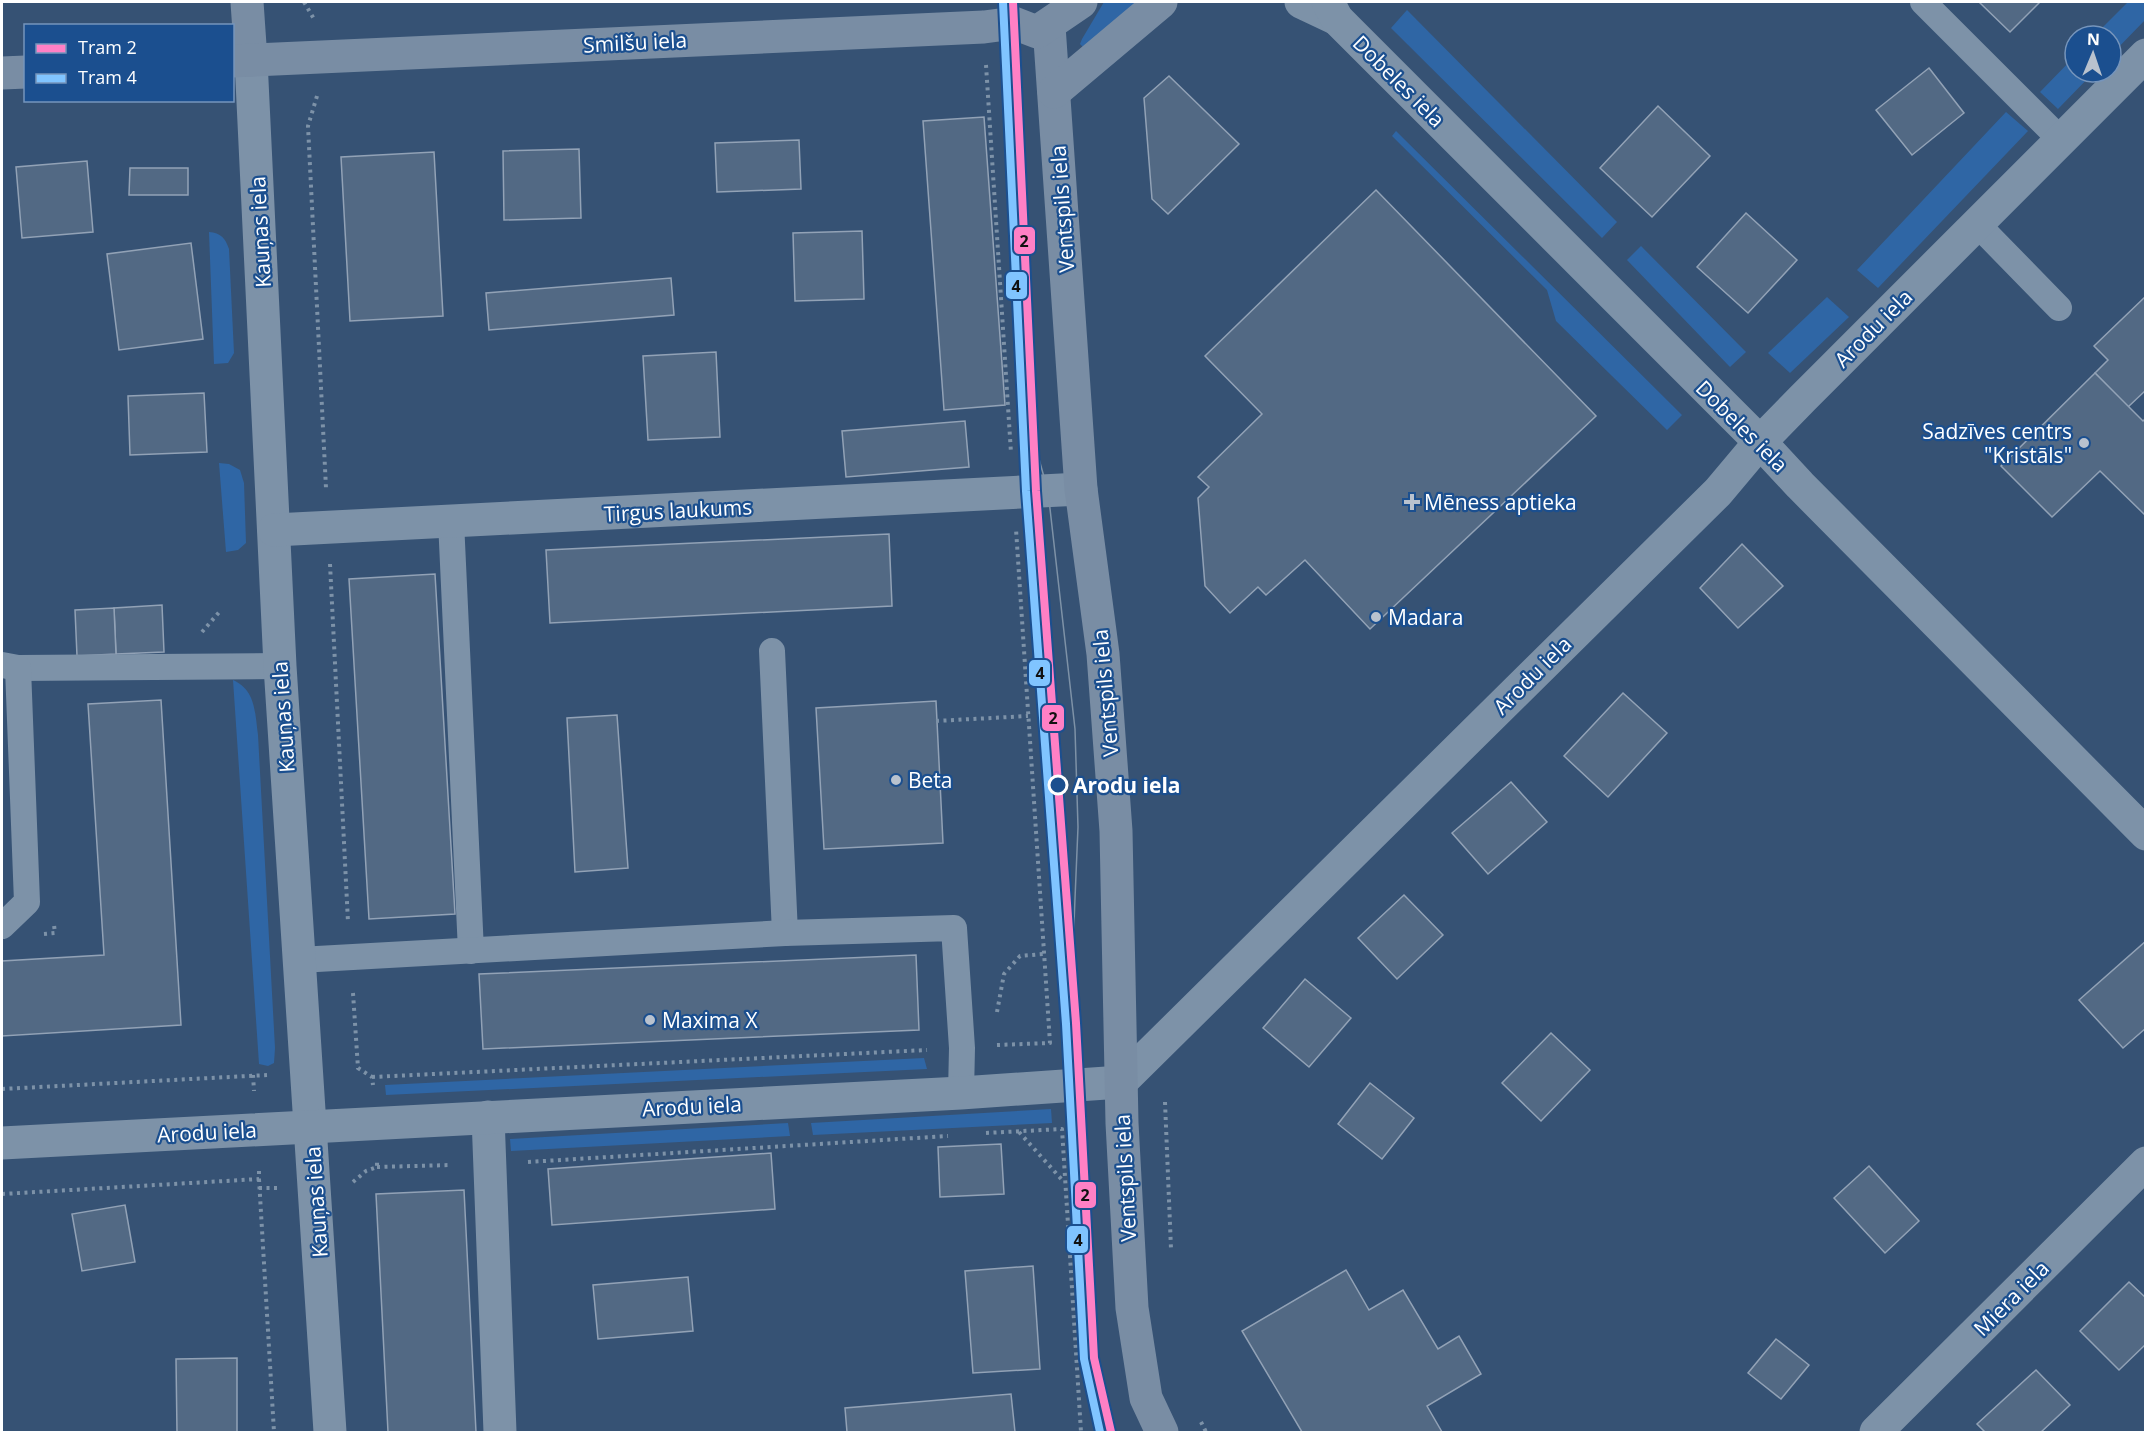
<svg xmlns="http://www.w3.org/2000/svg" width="2147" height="1434" font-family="'Open Sans',sans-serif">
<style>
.green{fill:#2f66a5}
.building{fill:#526984;stroke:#92a2b6;stroke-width:1.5}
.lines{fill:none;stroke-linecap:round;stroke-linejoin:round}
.path{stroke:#7d92a8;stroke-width:4;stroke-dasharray:3 4.5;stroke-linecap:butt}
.lane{stroke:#7d92a8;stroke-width:26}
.street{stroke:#7d92a8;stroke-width:33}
.secondary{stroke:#798da4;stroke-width:33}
.tram{stroke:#7e92a7;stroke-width:1.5}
.tram-1-casing{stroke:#1b4f8f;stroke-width:12}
.tram-2-casing{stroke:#1b4f8f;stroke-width:12}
.tram-1{stroke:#ff80c5;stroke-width:8}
.tram-2{stroke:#80c4ff;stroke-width:8}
.poi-dot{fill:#b9c2ce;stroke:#1b4f8f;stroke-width:2}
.stop-dot{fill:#1b4f8f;stroke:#fff;stroke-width:3}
.labels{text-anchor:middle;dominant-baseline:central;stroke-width:4.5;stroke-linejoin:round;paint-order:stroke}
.street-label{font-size:21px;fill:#fff;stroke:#1b4f8f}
.poi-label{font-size:21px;fill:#fff;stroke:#1b4f8f;text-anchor:start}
.stop-label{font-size:21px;font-weight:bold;fill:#fff;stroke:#1b4f8f;text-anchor:start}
.line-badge{stroke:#1b4f8f;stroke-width:2}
.pale-badge-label{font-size:16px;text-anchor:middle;font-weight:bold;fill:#111}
</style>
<rect width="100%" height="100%" fill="#365274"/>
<!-- green -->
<g class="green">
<path d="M1104 2H1138L1083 47 1080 44 1082 39Z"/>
<path d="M2128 2H2145V20L2111 55V36H2094Z"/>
<path d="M1407 10 1617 222 1602 238 1391 28Z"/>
<path d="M2075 56V72H2094L2058 109 2040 92Z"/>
<path d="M2006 112 2028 131 1878 288 1857 270Z"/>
<path d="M1396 131 1682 415 1667 430 1556 321 1547 290 1392 136Z"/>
<path d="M209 232C221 233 225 238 229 249L234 353 228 363 214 364Z"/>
<path d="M1641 246 1746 352 1730 367 1627 260Z"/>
<path d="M1827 297 1849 317 1790 373 1768 353Z"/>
<path d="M219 463 229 464 240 470 244 483 246 543 238 550 226 552Z"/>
<path d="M233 680C256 690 255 714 258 735L275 1048 274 1063 268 1066 259 1064Z"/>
<path d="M924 1058 927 1069 386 1095 385 1085Z"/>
<path d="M1051 1109 1052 1123 813 1135 811 1123Z"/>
<path d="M788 1123 790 1136 511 1151 510 1139Z"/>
</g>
<!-- building -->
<g class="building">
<path d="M1979 2H2040L2010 32Z"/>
<path d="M1929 68 1964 113 1912 155 1876 110Z"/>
<path d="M1169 76 1239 144 1168 214 1152 199 1144 98Z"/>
<path d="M1658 106 1710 156 1652 217 1600 168Z"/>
<path d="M984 117 1005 405 944 410 923 121Z"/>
<path d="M799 140 801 189 717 192 715 143Z"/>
<path d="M579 149 581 218 504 220 503 151Z"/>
<path d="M434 152 443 316 350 321 341 157Z"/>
<path d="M87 161 93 232 22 238 16 167Z"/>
<path d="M130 168H188V195H129Z"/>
<path d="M1376 190 1596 416 1370 629 1305 560 1266 595 1258 587 1230 613 1205 586 1198 498 1209 487 1198 477 1262 414 1205 356Z"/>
<path d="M1746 213 1797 260 1748 313 1697 267Z"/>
<path d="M862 231 864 299 795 301 793 233Z"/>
<path d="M191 243 203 339 119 350 107 254Z"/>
<path d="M671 278 674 315 489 330 486 293Z"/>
<path d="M2146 296V390L2128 407 2095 373 2108 360 2094 346Z"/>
<path d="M716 352 720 437 648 440 643 356Z"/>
<path d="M2095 373 2143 421 2146 418V516L2100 471 2052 517 2001 466Z"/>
<path d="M204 393 207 452 130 455 128 396Z"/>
<path d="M965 421 969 467 846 477 842 431Z"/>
<path d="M889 534 892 606 550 623 546 550Z"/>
<path d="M1742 544 1783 586 1738 628 1700 588Z"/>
<path d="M435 574 455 914 369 919 349 579Z"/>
<path d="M162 605 164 652 116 654 114 608Z"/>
<path d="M114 608 116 654 77 656 75 610Z"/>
<path d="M1623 693 1667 733 1608 797 1564 756Z"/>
<path d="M161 700 181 1025 2 1036V961L104 955 88 704Z"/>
<path d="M936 701 943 843 824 849 816 708Z"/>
<path d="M617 715 628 868 575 872 567 718Z"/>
<path d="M1511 782 1547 822 1488 874 1452 833Z"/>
<path d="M1404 895 1443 935 1397 979 1358 938Z"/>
<path d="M2146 941V1028L2123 1048 2079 1000Z"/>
<path d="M916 955 919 1030 483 1049 479 974Z"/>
<path d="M1305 979 1351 1018 1309 1067 1263 1028Z"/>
<path d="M1551 1033 1590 1070 1541 1121 1502 1083Z"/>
<path d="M1370 1083 1414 1118 1382 1159 1338 1124Z"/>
<path d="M1001 1144 1004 1194 940 1197 938 1147Z"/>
<path d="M771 1153 775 1209 552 1225 548 1169Z"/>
<path d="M1869 1166 1919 1221 1885 1253 1834 1198Z"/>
<path d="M464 1190 476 1432H388L376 1194Z"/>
<path d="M125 1205 135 1262 82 1271 72 1214Z"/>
<path d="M1033 1266 1040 1369 973 1373 965 1271Z"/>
<path d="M1346 1270 1369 1310 1403 1290 1438 1349 1459 1336 1481 1374 1427 1406 1442 1432H1302L1242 1331Z"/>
<path d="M688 1277 693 1331 598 1339 593 1285Z"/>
<path d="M2129 1282 2146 1298V1344L2119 1370 2080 1331Z"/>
<path d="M1776 1339 1809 1365 1781 1399 1748 1373Z"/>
<path d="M237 1358V1432H177L176 1359Z"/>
<path d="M2036 1370 2070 1405 2041 1432H1985L1977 1424Z"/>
<path d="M1011 1394 1015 1432H847L845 1408Z"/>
</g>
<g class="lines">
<!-- path -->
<g class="path">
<path d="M304 2 314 19"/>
<path d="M986 65 1011 453"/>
<path d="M317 96 308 126 326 488"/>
<path d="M330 564 348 922"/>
<path d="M202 632 221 610"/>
<path d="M936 721 1028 716"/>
<path d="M44 934 55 933 54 925"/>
<path d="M353 993 358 1068 372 1077 373 1085"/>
<path d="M997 1012 1004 974 1020 956 1043 954"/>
<path d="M997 1045 1050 1043 1016 529"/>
<path d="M253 1075 254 1091"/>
<path d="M372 1077 927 1050"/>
<path d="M2 1089 267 1075"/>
<path d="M1165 1102 1171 1249"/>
<path d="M1019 1132 1064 1182"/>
<path d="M986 1133 1062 1129 1081 1432"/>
<path d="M528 1162 948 1136"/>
<path d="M377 1167 451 1165"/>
<path d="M259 1179 274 1432"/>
<path d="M353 1182 366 1171 377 1167V1162"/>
<path d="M259 1188H277"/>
<path d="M2 1194 259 1179V1167"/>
<path d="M1201 1422 1206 1432"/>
</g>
<!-- lane -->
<g class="lane">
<path d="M1923 2 2061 140"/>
<path d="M1977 224 2059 308"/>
<path d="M451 521 471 951"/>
<path d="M772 651 785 933"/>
<path d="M2 665 18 668 280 666"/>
<path d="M2 926 27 902 18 668"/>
<path d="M299 960 785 933 954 928 962 1048 961 1093"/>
</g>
<!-- street -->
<g class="street">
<path d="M1301 2 1337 19"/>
<path d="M1328 2 1337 19 1760 442 1800 485 2146 834"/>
<path d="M251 60 280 666 330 1432"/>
<path d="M274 530 1081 489"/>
<path d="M488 1117 500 1432"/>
<path d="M2 1143 961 1093 1121 1082 1718 492 1760 442 1803 398 2146 55"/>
<path d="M1876 1432 2146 1163"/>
</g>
<!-- secondary -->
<g class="secondary">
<path d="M247 2 251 60"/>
<path d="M1049 26 1081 489 1103 654 1116 831 1122 1123 1132 1308 1146 1398 1162 1432"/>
<path d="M232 61 984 27 1014 23 1037 32 1081 2"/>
<path d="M2 73 26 72"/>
<path d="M1054 92 1161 2"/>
</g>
<!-- tram -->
<path class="tram" d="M1035 445 1048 491 1075 729 1078 827 1072 970"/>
<defs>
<path id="tram-1" d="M1013 2 1036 491 1076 1023 1094 1358 1111 1432"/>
<path id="tram-2" d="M1003 2 1026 491 1066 1024 1084 1359 1100 1432"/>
</defs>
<!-- tram-1 casing -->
<use href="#tram-1" class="tram-1-casing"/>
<!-- tram-2 casing -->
<use href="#tram-2" class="tram-2-casing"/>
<!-- tram-1 -->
<use href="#tram-1" class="tram-1"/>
<!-- tram-2 -->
<use href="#tram-2" class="tram-2"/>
</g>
<!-- markers -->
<g class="poi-dot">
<circle cx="2084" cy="443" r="6"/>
<path d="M1409 493h6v6h6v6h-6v6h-6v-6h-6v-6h6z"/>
<circle cx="1376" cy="617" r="6"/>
<circle cx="896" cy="780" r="6"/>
<circle cx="650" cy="1020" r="6"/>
</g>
<circle class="stop-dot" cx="1058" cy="785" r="9"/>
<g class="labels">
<!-- street labels -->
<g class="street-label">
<text transform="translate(635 42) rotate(-3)">Smilšu iela</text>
<text transform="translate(1399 81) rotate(45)">Dobeles iela</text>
<text transform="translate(1062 209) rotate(-94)">Ventspils iela</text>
<text transform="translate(260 232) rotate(-93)">Kauņas iela</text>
<text transform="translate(1873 328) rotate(-45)">Arodu iela</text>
<text transform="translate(1742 426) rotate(45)">Dobeles iela</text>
<text transform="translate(678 510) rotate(-3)">Tirgus laukums</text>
<text transform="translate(1532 675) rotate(-45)">Arodu iela</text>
<text transform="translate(1105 693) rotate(-95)">Ventspils iela</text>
<text transform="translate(283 717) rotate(-94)">Kauņas iela</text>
<text transform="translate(692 1106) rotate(-3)">Arodu iela</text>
<text transform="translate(207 1132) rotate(-3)">Arodu iela</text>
<text transform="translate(1125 1178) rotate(-93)">Ventspils iela</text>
<text transform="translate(316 1202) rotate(-94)">Kauņas iela</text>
<text transform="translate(2011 1298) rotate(-45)">Miera iela</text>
</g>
<!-- poi labels -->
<g class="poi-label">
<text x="2072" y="431" text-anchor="end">Sadzīves centrs<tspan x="2072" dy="24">"Kristāls"</tspan></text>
<text x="1424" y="502">Mēness aptieka</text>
<text x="1388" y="617">Madara</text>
<text x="908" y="780">Beta</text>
<text x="662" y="1020">Maxima X</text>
</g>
<!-- stop labels -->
<g class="stop-label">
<text x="1073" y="785">Arodu iela</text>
</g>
</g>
<g class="line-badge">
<rect x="1013" y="226" width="23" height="29" rx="6" fill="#ff80c5"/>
<rect x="1005" y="271" width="23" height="29" rx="6" fill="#80c4ff"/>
<rect x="1028" y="659" width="23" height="28" rx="6" fill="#80c4ff"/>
<rect x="1041" y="704" width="24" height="28" rx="6" fill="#ff80c5"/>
<rect x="1074" y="1181" width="23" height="28" rx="6" fill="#ff80c5"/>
<rect x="1066" y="1225" width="23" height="29" rx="6" fill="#80c4ff"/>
</g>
<g class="pale-badge-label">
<text x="1024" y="247">2</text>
<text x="1016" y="292">4</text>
<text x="1040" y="679">4</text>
<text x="1053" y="724">2</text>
<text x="1085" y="1201">2</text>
<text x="1078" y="1246">4</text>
</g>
<!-- border -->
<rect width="2147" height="1434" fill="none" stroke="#ffffff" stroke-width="6"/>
<!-- legend -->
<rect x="24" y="24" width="210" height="78" fill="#1b4f8f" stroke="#7695bc" stroke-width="1.5"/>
<rect x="36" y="44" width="30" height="9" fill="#ff80c5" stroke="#7695bc" stroke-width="1.5"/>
<text x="78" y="54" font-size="18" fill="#ffffff">Tram 2</text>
<rect x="36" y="74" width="30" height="9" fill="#80c4ff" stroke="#7695bc" stroke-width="1.5"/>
<text x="78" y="84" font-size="18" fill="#ffffff">Tram 4</text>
<!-- north arrow -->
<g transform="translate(2093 54) rotate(2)"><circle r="28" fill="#1b4f8f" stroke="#7695bc" stroke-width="1.5"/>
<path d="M0-4.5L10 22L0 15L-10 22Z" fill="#b9c2ce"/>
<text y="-9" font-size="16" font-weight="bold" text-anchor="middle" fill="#ffffff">N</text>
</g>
</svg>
